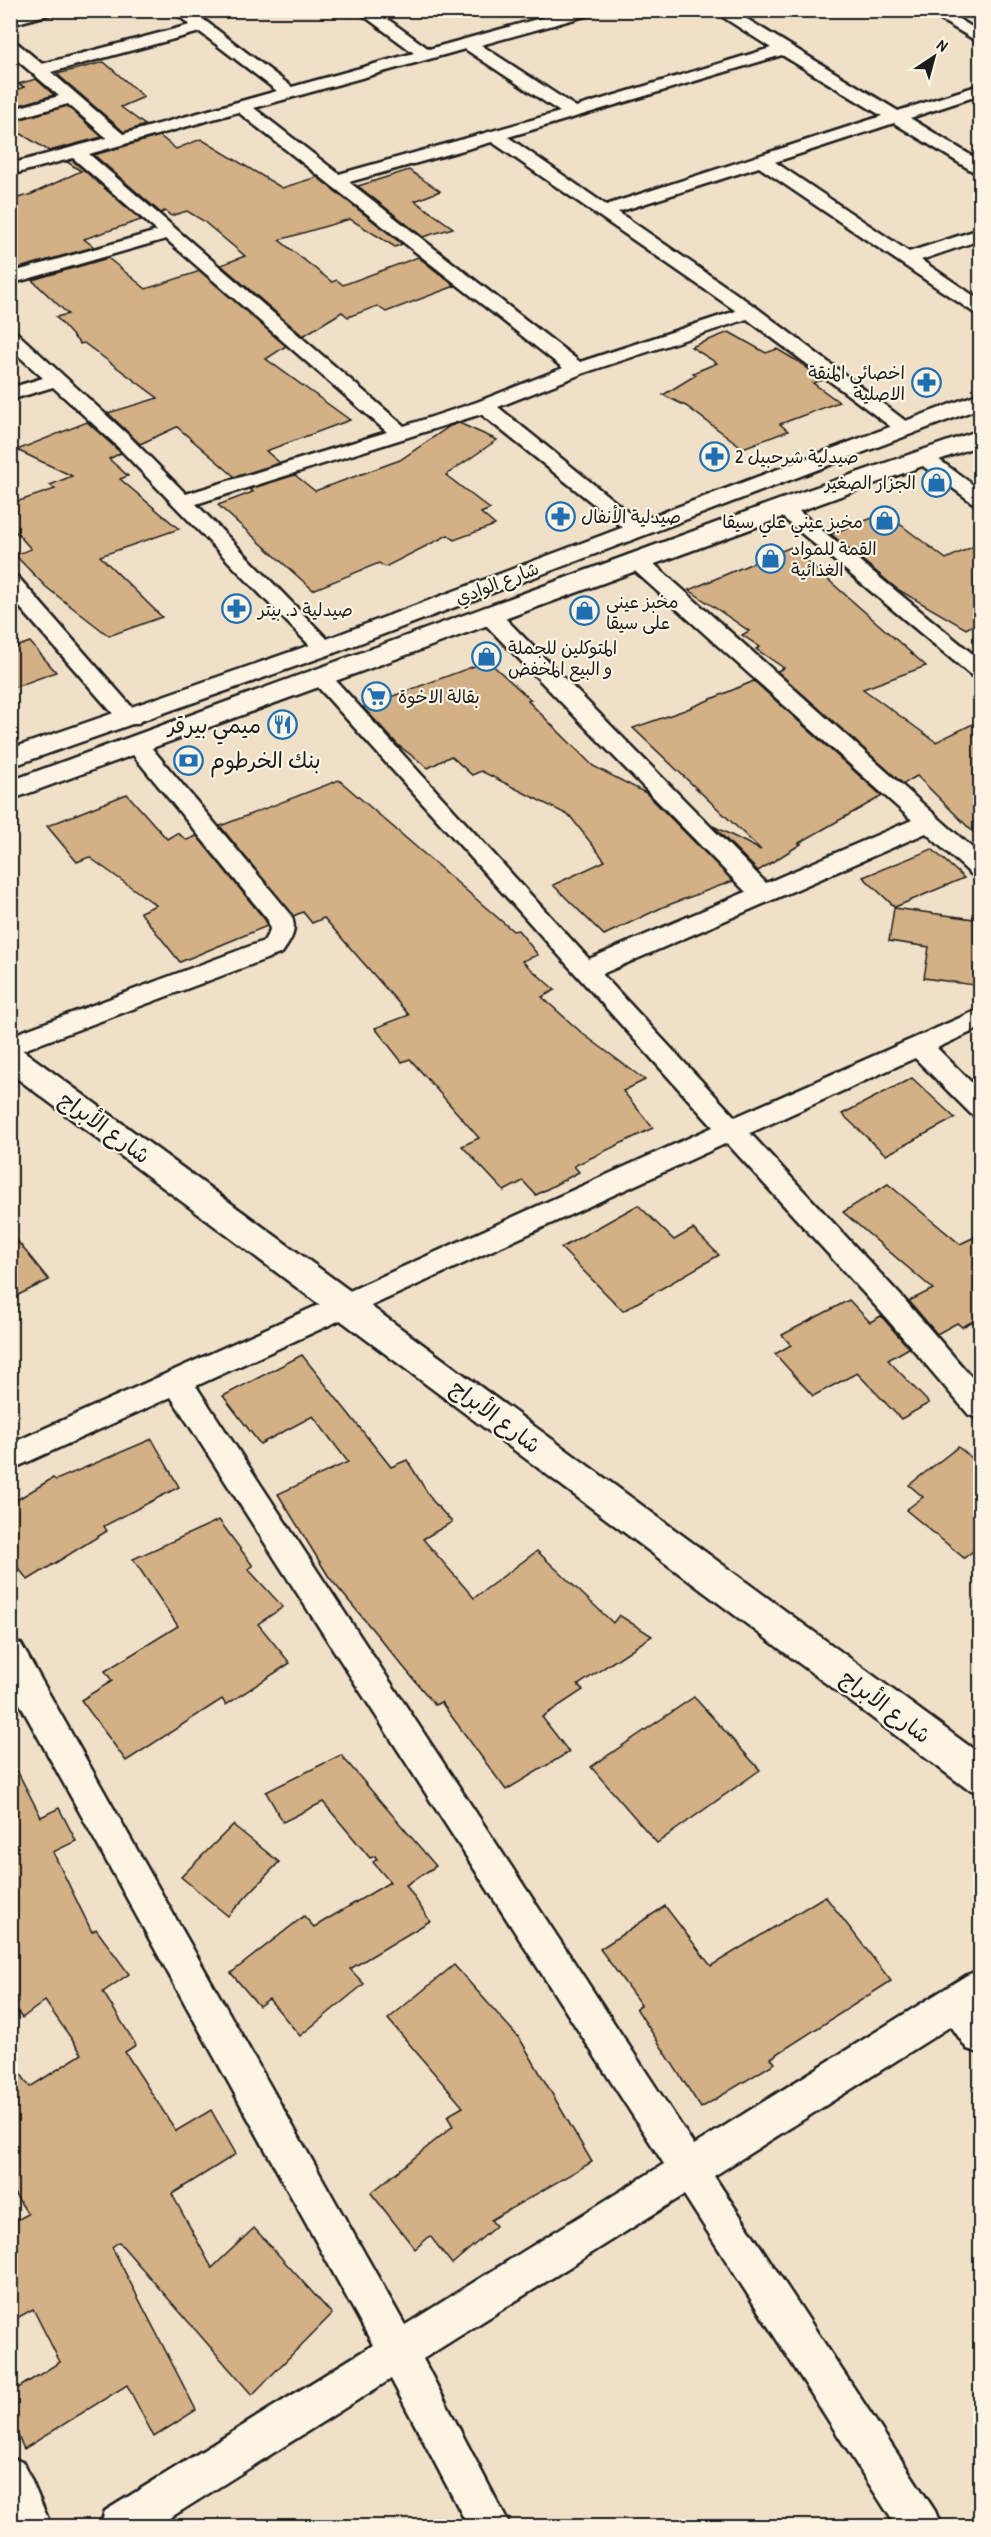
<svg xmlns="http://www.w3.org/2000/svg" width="991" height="2537" font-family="'Patrick Hand','Playpen Sans Arabic',sans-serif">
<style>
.building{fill:#d3b085;stroke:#1c1c1c;stroke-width:1.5}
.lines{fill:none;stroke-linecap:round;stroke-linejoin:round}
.minor-casing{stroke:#1c1c1c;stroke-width:5}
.tertiary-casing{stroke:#1c1c1c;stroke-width:5}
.secondary-casing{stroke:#1c1c1c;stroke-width:5}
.minor{fill:#fcf5e5;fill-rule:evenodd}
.tertiary{fill:#fcf5e5;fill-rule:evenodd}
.secondary{fill:#fcf5e5;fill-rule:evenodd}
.labels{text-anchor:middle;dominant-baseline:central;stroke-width:4.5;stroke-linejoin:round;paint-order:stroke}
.far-poi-label{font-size:18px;fill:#1c1c1c;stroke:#fcf5e5;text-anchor:start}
.far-street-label{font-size:18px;fill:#1c1c1c;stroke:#fcf5e5}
.poi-label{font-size:22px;fill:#1c1c1c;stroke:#fcf5e5;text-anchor:end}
.street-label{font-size:22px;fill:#1c1c1c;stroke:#fcf5e5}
</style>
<rect width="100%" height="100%" fill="#f0e0c8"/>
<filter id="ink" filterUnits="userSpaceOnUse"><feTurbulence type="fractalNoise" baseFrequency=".0167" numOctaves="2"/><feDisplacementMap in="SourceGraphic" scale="12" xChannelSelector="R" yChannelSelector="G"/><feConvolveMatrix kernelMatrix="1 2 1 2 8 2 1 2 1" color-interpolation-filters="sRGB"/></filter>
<g filter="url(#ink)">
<!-- building -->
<g class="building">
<path d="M104 62 144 97 121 107 145 125 124 132 57 74Z"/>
<path d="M36 79 54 95 10 108V93L24 87 18 84Z"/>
<path d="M67 106 102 137 49 151 10 127V122Z"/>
<path d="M160 136 176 149 201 139 282 188 317 177 402 244 395 247 350 219 279 240 332 282 337 280 343 285 418 257 455 286 386 312 377 306 348 317 342 312 303 336 221 265 245 256 202 220 187 211 171 216 165 211 161 213 94 155Z"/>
<path d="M72 160 141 220 84 239 94 247 19 268 10 260V200L32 194 81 171 67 162Z"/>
<path d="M409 170 440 191 415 201 453 228 423 237 358 186Z"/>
<path d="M108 258 146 289 200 271 286 346 266 359 350 420 266 451 280 463 235 477 177 427 140 444 108 413 158 398 84 343 80 344 56 317 68 314 32 280Z"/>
<path d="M729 332 766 353 777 349 797 361 824 380 813 383 839 402 780 424 788 431 743 448 686 406 663 395 696 375 693 373 717 363 691 347Z"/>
<path d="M87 422 121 453 109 459 128 476 120 479 179 529 100 556 162 617 109 636 46 587 15 555 31 549 10 525V504L55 489 50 485 72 476 17 450Z"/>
<path d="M459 423 497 440 446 475 490 509 481 513 495 525 454 540 448 535 385 567 379 563 313 590 218 505 253 492 250 489 295 475 315 491 400 460 450 426Z"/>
<path d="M885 513 946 559 981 543V621L966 629 897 589 831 534Z"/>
<path d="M791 547 926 666 863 689 936 742 981 720V840L917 776 903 784 777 671 784 668 756 649 760 647 742 635 749 631 689 590Z"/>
<path d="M30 642 56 672 10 689V649Z"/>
<path d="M488 661 531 700 528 701 593 766 646 793 733 881 663 907 604 935 553 885 605 861 570 816 481 771 472 775 451 756 428 768 398 745 363 707Z"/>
<path d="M754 681 882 796 799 843 801 844 758 871 713 826 761 850 633 728 685 710Z"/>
<path d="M339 780 513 931 518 930 538 955 522 961 555 990 542 997 583 1034 645 1080 623 1091 653 1128 574 1166 579 1172 536 1195 523 1181 504 1191 462 1146 479 1138 410 1059 402 1062 375 1028 409 1015 324 918 312 923 303 912 293 916 220 826Z"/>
<path d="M127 794 167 839 177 833 187 840 197 836 266 921 267 926 180 962 140 912 156 905 89 857 77 862 47 826Z"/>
<path d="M932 849 964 878 895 907 863 877Z"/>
<path d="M894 908 981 920V986L924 978 929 947 889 941Z"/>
<path d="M912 1078 955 1118 886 1155 842 1114Z"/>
<path d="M888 1184 960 1244 981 1234V1317L962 1327 957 1323 937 1334 909 1301 933 1289 843 1212Z"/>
<path d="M638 1205 674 1240 693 1229 719 1255 623 1311 561 1248Z"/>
<path d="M10 1232 49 1280 10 1299Z"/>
<path d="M849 1300 870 1322 881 1316 909 1348 888 1360 929 1403 901 1419 857 1373 813 1396 775 1354 791 1345 782 1335Z"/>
<path d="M302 1355 391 1467 407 1460 432 1500 452 1522 423 1539 474 1598 537 1551 613 1623 619 1615 652 1636 578 1685 583 1690 542 1717 569 1752 506 1790 441 1702 435 1705 329 1577 278 1494 348 1462 313 1416 260 1444 223 1396Z"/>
<path d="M152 1439 179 1487 104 1526 107 1531 28 1580 10 1558V1504L53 1478 56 1480Z"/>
<path d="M958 1447 981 1465V1545L964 1558 906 1510 923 1497 909 1485Z"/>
<path d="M219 1520 253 1566 248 1569 283 1607 258 1624 290 1663 226 1705 222 1699 126 1761 81 1700 112 1681 105 1671 178 1626 133 1559Z"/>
<path d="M694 1697 760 1770 657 1843 591 1767Z"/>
<path d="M341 1755 436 1866 406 1885 430 1921 350 1969 364 1984 300 2036 269 1999 259 2006 231 1973 304 1916 314 1927 390 1882 373 1862 377 1859 375 1856 370 1858 323 1802 283 1822 266 1792Z"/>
<path d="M10 1757 41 1817 59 1808 76 1841 53 1852 92 1932 96 1929 129 1974 103 1992 136 2045 125 2052 176 2131 211 2110 236 2154 172 2194 212 2268 254 2228 332 2314 252 2395 119 2242 112 2247 196 2410 154 2437 127 2385 24 2449 10 2419V2393L60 2362 33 2309 10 2322V2224L28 2214 10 2187V2059L30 2087 82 2054 45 2001 22 2018 10 2002Z"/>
<path d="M233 1825 279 1862 228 1916 181 1877Z"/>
<path d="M825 1896 891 1981 771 2058 775 2063 701 2108 636 2008 641 2005 600 1949 665 1906 711 1966Z"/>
<path d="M454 1965 520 2039 592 2162 491 2220 496 2226 452 2264 430 2236 415 2249 371 2193 453 2126 447 2116 463 2107 388 2019Z"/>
</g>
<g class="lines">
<defs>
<g id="minor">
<path d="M28 10H56L54 13 10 25V15Z"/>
<path d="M172 10H191L292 87 414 53 356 10H375L429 49 570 10H598L596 13 481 45 576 107 771 48 712 10H732L898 111 980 85V95L910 118 980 161V173L974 172 894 123 775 162 909 252 980 229V240L921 260 980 300V314L973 312 759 167 618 212 757 308 916 429 913 433H899L747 319 584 373 498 407 645 526 649 530 645 534H631L481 414 196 504 336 648 333 653H317L114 443 53 387 10 400V388L43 378 10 348V331L17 333 128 435 186 494 387 432 166 239 10 284V273L157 231 73 158 10 175V164L107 138 68 104 10 120V110L59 96 10 54V40L16 42 42 64 190 25ZM200 32 277 91 123 134 51 72ZM465 49 560 112 339 174 254 108ZM782 55 882 116 606 205 508 137ZM238 112 563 368 477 402 404 426 89 154ZM492 142 736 311 580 362 349 182Z"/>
<path d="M924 10H944L980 32V43Z"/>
<path d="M923 451 930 453 980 490V505L973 503 916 461 913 457 916 453Z"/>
<path d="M782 501 789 503 980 660V678L972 676 775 511 772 507 775 503Z"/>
<path d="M636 554 644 555 980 855V876L971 874 926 833 602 974 735 1117 980 1009V1028L937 1048 980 1091V1117L971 1114 915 1058 750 1133 902 1297 980 1387V1419L969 1415 882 1313 727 1143 196 1386 694 2145 967 1975 980 1970V2053L967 2049 951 2026 714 2176 935 2511 941 2526H896L684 2195 423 2359 510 2526H468L391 2379 157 2526H100L105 2511 373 2345 10 1686V1640L21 1644 405 2325 664 2164 171 1397 10 1470V1444L713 1127 309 677 312 672H328L589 959 746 892 481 620 478 615 481 610H497L766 883 912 820 628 565 625 560 628 555Z"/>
<path d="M10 576 18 577 138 714 141 719 138 724H122L10 596Z"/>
<path d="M137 738 145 740 289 912C299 928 292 939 282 953L10 1055V1036L264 941 270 930 268 920 129 750 125 745 129 740Z"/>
<path d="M10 2457 24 2463 51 2526H10Z"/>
</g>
<path id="tertiary" d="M10 1046 21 1049 980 1754V1793L966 1788 10 1073Z"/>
<g id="secondary">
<path d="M980 393V408L334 653 10 767V749L316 643Z"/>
<path d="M980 430V445L10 800V781L773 502Z"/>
</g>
</defs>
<!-- minor casing -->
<use href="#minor" class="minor-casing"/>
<!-- tertiary casing -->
<use href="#tertiary" class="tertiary-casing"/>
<!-- secondary casing -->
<use href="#secondary" class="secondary-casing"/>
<!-- minor -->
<use href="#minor" class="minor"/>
<!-- tertiary -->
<use href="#tertiary" class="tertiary"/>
<!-- secondary -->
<use href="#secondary" class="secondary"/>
</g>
</g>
<!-- icons -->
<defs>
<symbol id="pharmacy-ring" viewBox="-11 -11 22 22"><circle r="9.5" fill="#fcf5e5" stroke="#1f6fb2" stroke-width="1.5"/><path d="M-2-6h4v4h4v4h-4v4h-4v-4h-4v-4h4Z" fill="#1f6fb2"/></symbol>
<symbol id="shop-ring" viewBox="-11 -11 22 22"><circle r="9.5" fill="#fcf5e5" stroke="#1f6fb2" stroke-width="1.5"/><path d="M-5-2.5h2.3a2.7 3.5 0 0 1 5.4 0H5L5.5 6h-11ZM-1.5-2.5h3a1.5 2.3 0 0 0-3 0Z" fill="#1f6fb2"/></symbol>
<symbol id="supermarket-ring" viewBox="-11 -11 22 22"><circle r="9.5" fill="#fcf5e5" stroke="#1f6fb2" stroke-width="1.5"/><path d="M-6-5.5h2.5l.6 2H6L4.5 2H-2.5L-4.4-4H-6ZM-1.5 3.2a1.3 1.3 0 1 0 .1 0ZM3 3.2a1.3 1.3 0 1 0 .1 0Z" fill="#1f6fb2"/></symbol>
<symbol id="restaurant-ring" viewBox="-11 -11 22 22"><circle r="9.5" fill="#fcf5e5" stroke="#1f6fb2" stroke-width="1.5"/><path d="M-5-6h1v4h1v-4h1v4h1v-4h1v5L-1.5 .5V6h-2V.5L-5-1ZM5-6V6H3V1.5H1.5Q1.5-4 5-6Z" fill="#1f6fb2"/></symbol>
<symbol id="bank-ring" viewBox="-11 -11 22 22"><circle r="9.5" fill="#fcf5e5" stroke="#1f6fb2" stroke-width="1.5"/><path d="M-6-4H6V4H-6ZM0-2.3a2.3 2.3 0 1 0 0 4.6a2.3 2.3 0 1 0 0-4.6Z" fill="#1f6fb2"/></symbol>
</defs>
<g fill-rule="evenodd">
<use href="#pharmacy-ring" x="910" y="366" width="33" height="33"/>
<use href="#pharmacy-ring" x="698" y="440" width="33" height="33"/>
<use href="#shop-ring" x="920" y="466" width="33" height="33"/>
<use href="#pharmacy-ring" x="544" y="500" width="33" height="33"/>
<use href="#shop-ring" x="868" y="504" width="33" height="33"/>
<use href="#shop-ring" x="754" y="542" width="33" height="33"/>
<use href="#pharmacy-ring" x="220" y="592" width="33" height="33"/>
<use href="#shop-ring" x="568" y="594" width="33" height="33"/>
<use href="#shop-ring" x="470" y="640" width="33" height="33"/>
<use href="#supermarket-ring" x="360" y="680" width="33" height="33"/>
<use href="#restaurant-ring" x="266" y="708" width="33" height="33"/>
<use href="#bank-ring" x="172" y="744" width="33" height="33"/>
</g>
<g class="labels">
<!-- far-poi labels -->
<g class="far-poi-label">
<text x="905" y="372" text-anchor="end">اخصائي المنقة<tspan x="905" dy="21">الاصليه</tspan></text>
<text x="735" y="456">صيدلية شرحبيل 2</text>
<text x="916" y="482" text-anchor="end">الجزار الصغير</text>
<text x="581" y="516">صيدلية الأنفال</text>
<text x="863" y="521" text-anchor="end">مخبز عيني علي سيقا</text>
<text x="791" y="548">القمة للمواد<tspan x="791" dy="21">الغذائية</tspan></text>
<text x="606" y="601">مخبز عيني<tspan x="606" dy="21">على سيقا</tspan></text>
<text x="258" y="609">صيدلية د. بيتر</text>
<text x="508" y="647">المتوكلين للجملة<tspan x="508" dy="21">و البيع المخفض</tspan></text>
<text x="398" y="696">بقالة الاخوة</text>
</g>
<!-- far-street labels -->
<g class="far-street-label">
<text transform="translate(497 583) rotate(-21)">شارع الوادي</text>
</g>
<!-- poi labels -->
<g class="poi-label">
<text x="261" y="725">ميمي بيرقر</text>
<text x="210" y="760" text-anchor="start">بنك الخرطوم</text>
</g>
<!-- street labels -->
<g class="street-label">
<text transform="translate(105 1127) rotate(36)">شارع الأبراج</text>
<text transform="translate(496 1416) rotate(37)">شارع الأبراج</text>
<text transform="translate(886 1706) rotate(37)">شارع الأبراج</text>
</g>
</g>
<!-- margin -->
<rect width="991" height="2537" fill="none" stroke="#fcf5e5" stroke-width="36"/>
<rect x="18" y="18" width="955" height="2501" fill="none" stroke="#1c1c1c" stroke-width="2" filter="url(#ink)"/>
<!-- north arrow -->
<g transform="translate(934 57) rotate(36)" stroke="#fcf5e5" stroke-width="4.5" paint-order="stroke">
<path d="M0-4.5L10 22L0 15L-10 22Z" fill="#1c1c1c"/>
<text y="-9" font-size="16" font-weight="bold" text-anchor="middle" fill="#1c1c1c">N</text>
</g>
</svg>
